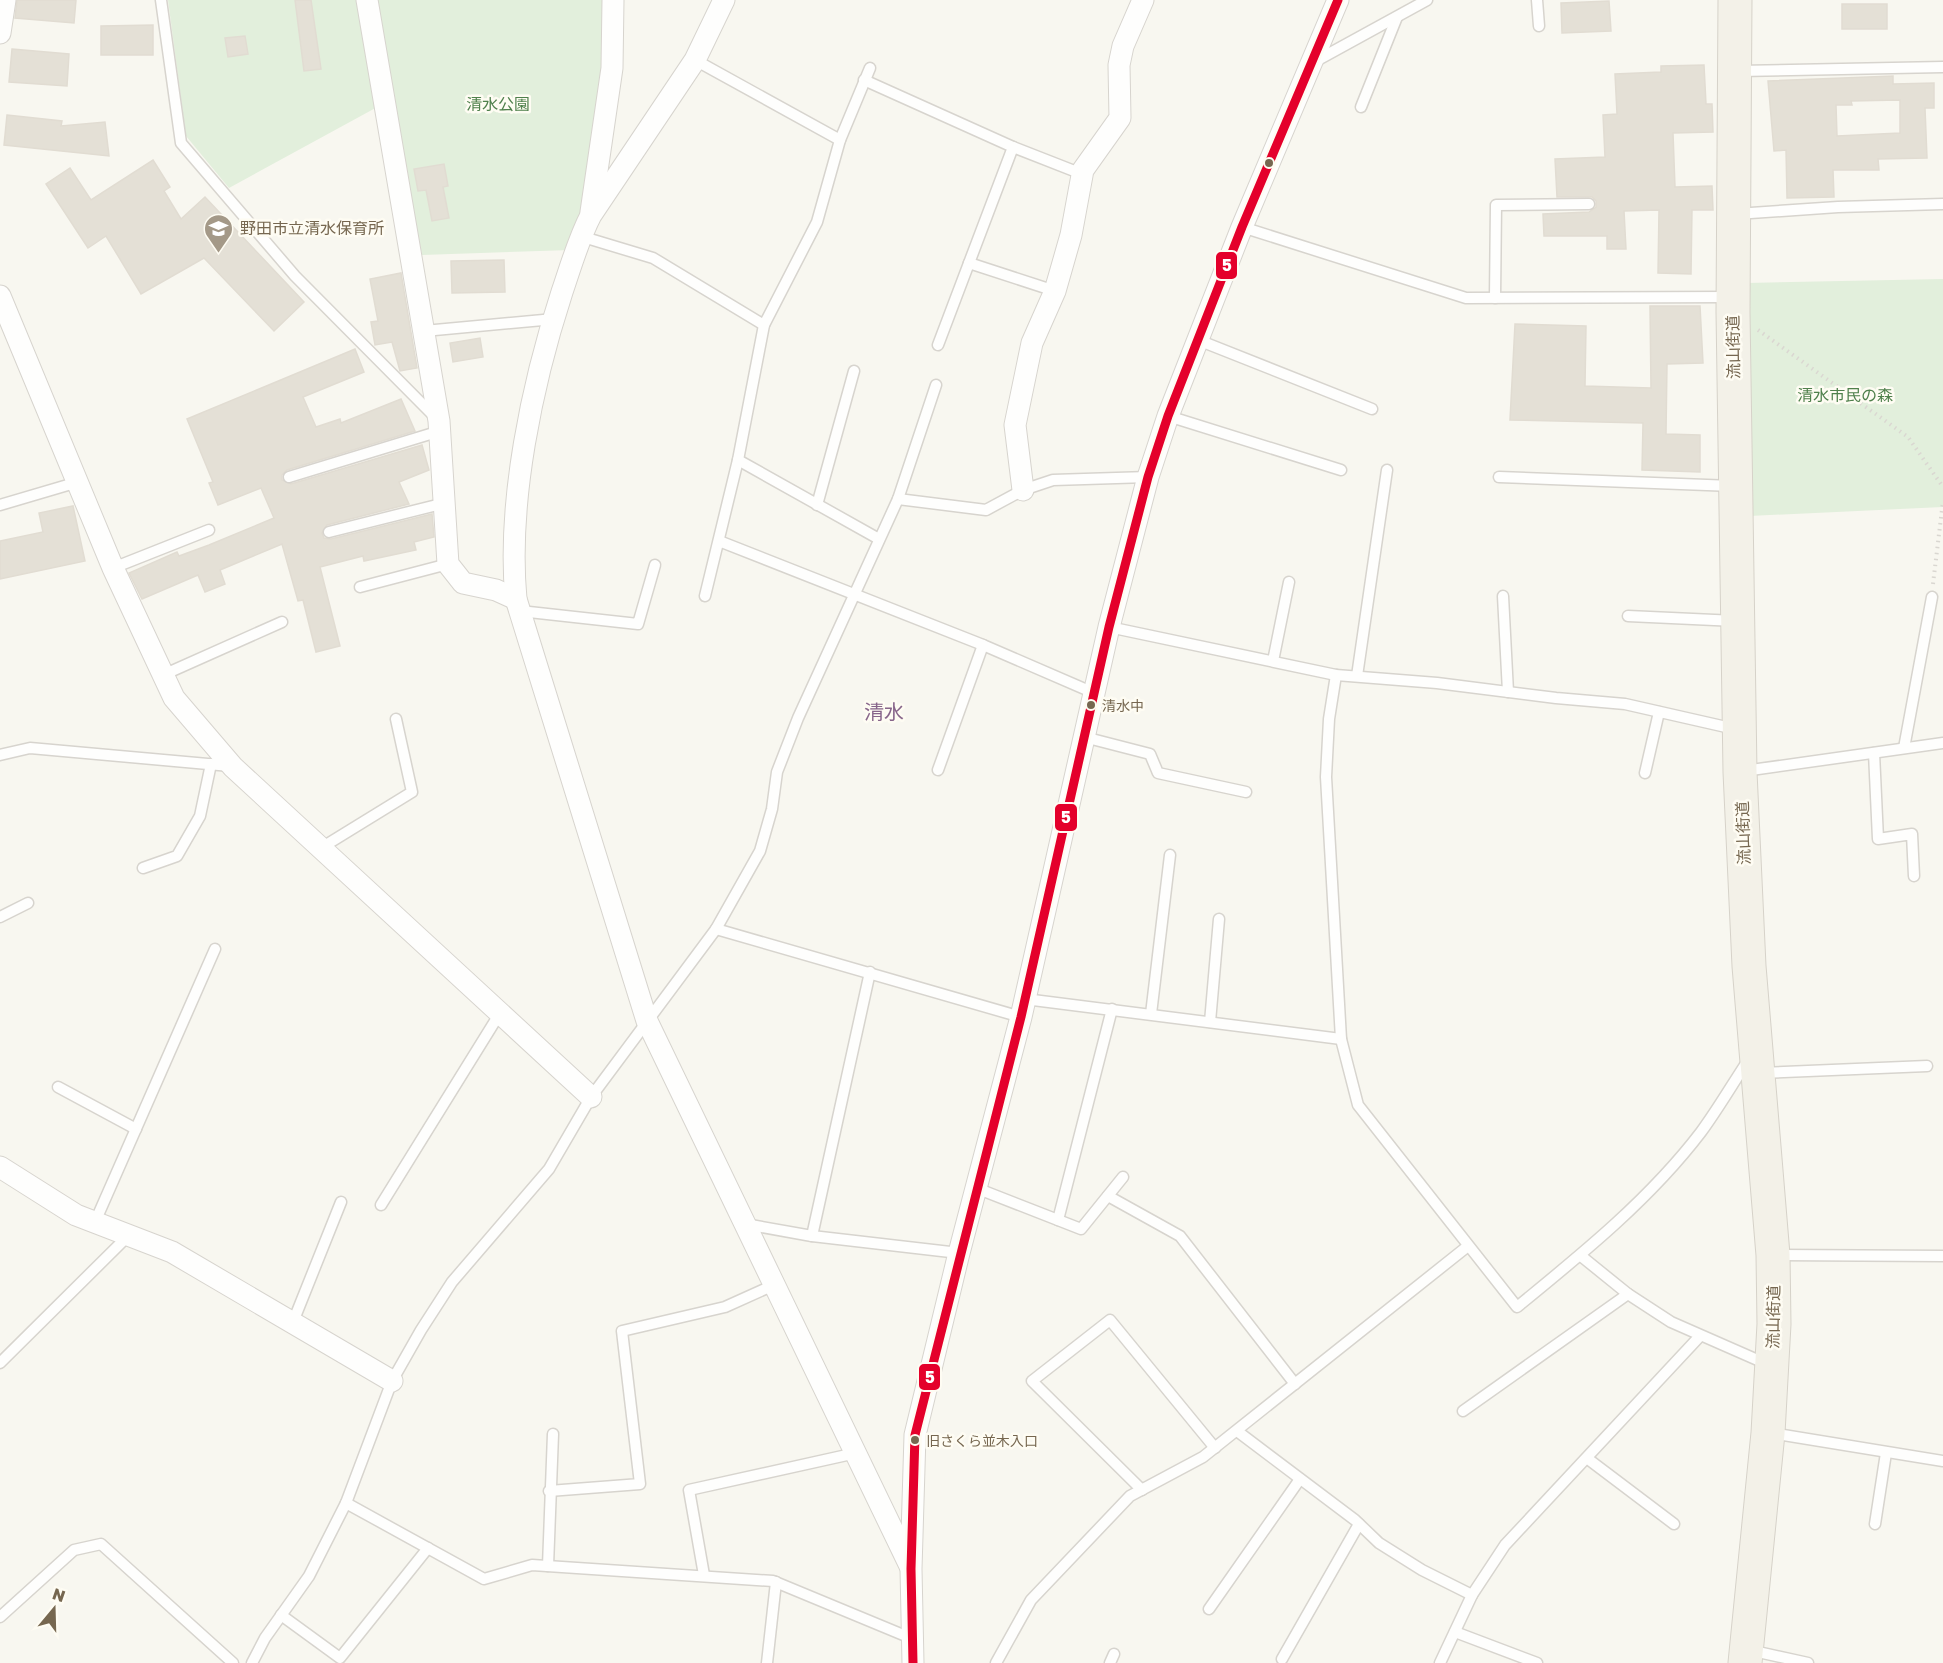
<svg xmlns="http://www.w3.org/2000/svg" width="1943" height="1663" font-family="'Golos Text','Noto Sans JP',sans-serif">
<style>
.green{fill:#e2efdc}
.building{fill:#e4e0d6;stroke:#e1dcd2;stroke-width:1.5;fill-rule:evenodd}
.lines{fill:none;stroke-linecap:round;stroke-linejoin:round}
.lane-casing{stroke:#d7d4ce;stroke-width:13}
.street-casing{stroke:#d7d4ce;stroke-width:23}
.primary-casing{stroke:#d6d2c9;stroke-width:35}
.path{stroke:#dad7d1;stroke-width:4;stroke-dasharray:1.5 4.5;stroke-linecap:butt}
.lane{stroke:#fefefd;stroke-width:10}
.street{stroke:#fefefd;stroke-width:21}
.primary{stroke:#f3f1e8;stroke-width:33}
.bus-1-casing{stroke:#fefcf3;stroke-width:14}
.bus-1{stroke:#e4002b;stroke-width:9}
.bus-dot{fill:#766750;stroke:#fefcf3;stroke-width:2}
.labels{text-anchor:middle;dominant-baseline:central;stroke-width:5;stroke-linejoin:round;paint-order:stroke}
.bus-label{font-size:14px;fill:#766750;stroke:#fefcf3;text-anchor:start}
.park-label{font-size:16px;fill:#4f804c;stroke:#fefcf3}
.poi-label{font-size:16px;fill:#766750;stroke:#fefcf3;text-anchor:start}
.street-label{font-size:16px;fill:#766750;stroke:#fefcf3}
.quarter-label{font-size:20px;fill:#87658a;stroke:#fefcf3}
.line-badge{stroke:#fefcf3;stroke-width:2}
.badge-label{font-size:16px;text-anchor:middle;font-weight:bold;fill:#fff}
</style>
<rect width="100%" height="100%" fill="#f8f7f0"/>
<!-- green -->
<g class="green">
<path d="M168 0H608L599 146 571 250 422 255 392 99 229 188 186 136Z"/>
<path d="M1943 279V507L1749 516 1746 283Z"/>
</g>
<!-- building -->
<g class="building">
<path d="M17 0H76L74 23 15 18Z"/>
<path d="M295 0H311L321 69 304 71Z"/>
<path d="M1609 1 1611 31 1562 33 1561 3Z"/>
<rect x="1842" y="4" width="45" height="25"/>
<path d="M153 25V55H101V26Z"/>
<path d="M245 36 248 54 228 57 225 38Z"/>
<path d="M12 49 69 54 67 86 9 82Z"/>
<path d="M1704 65 1706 104H1712L1713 132 1673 133 1675 187 1712 186 1713 210H1692L1691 274 1658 273 1659 210 1624 211 1626 249H1607V236H1544L1543 214 1589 212 1596 207V201L1592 197H1557L1555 159 1605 157 1603 115 1617 114 1615 74 1661 72V66Z"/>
<path d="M1893 76V84L1934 83V108H1925L1927 158 1878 159 1879 170H1833L1834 197 1787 198 1786 150 1774 151 1768 81ZM1900 100V133L1837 136 1836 105H1852L1851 101Z"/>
<path d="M7 115 62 121 61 126 105 122 109 156 4 145Z"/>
<path d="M153 160 170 187 164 191 181 219 205 197 304 302 274 331 204 258 141 294 106 236 88 248 46 184 70 168 91 200Z"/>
<path d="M444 164 448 186 443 187 449 218 432 221 426 190 418 191 414 169Z"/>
<path d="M504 260 505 292 452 293 451 261Z"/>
<path d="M401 273 417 368 400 371 392 342 375 345 371 322 378 321 370 279Z"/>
<path d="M1650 306H1700L1703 363 1667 364 1666 434 1700 435V472L1642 470 1643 423 1510 420 1515 324 1586 326 1585 386 1651 388Z"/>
<path d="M480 338 483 357 453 362 450 343Z"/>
<path d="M355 349 364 372 303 397 316 427 340 419 341 423 401 399 415 431 287 470 282 475V480L291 484 422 445 429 470 399 482 409 504 327 525 322 533 324 538 331 539 432 514 434 537 414 542 416 550 364 561 363 556 320 567 340 646 316 652 303 600 298 601 282 544 220 570 225 584 205 592 198 575 142 599 129 573 177 552 179 556 209 545 274 518 261 488 218 505 209 483 213 482 187 419Z"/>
<path d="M73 506 85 561 0 579V541L43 532 39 513Z"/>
</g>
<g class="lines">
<defs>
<g id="lane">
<path d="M161 0 181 143 295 276 435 417"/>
<path d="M1537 0 1539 26"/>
<path d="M695 60 840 140 817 222 764 325 738 460 705 596"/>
<path d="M1314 62 1427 0"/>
<path d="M1739 71 1943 67"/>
<path d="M864 80 1013 147 938 345"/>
<path d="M1361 107 1397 17"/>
<path d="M840 140 870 68"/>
<path d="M1013 147 1082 174"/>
<path d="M1736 214 1838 207 1943 204"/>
<path d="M1242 227 1466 298 1729 297"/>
<path d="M580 236 653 258 764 325"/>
<path d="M969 263 1055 291"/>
<path d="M1495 298 1496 205 1589 204"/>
<path d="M424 331 554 319"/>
<path d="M1198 340 1372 409"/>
<path d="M1168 416 1341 470"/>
<path d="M738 460 879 539"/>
<path d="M289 477 440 431"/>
<path d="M1499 477 1733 486"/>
<path d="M898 499 986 510 1023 490 1053 480 1148 477"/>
<path d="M0 505 78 482"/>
<path d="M817 505 854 371"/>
<path d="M329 532 445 503"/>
<path d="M719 541 983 645 1094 693"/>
<path d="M113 568 209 530"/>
<path d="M360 587 448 564"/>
<path d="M1503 596 1508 692"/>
<path d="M520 611 638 624 655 565"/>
<path d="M1628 616 1736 621"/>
<path d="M1109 627 1336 675 1437 683 1556 698 1625 704 1735 729"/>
<path d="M1273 661 1289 582"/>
<path d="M163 675 282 622"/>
<path d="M1336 675 1329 719 1326 777 1341 1039 1358 1105 1517 1307C1582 1254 1650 1199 1701 1132 1718 1109 1733 1083 1749 1059"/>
<path d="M1357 676 1387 470"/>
<path d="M1084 737 1150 754 1158 773 1246 792"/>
<path d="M1904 748 1932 597"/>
<path d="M1874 753 1878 839 1912 834 1914 876"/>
<path d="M0 755 30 748 230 766"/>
<path d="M938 770 983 645"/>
<path d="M1744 771 1943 743"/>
<path d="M1645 773 1659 712"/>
<path d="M321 848 412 792 396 719"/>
<path d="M143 868 177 856 200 816 211 764"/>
<path d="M0 917 28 903"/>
<path d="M716 929 1021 1017"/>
<path d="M1025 999 1341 1039"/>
<path d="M1151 1014 1170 855"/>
<path d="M1210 1022 1219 919"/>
<path d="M1760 1073 1927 1066"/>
<path d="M58 1087 136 1129"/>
<path d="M976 1188 1081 1229 1123 1177"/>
<path d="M1108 1196 1180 1236 1295 1384"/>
<path d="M381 1205 500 1013"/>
<path d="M1058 1220 1112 1009"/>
<path d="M95 1222 215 949"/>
<path d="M745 1224 812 1236 959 1253"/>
<path d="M812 1236 870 972"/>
<path d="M1775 1255 1943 1256"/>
<path d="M1581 1256 1628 1294 1671 1322 1769 1365"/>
<path d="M293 1322 341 1202"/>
<path d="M0 1363 129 1235"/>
<path d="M1463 1411 1628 1294"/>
<path d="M1237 1431 1355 1520 1379 1543 1422 1570 1472 1595"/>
<path d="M1771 1433 1943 1461"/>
<path d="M1588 1459 1674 1524"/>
<path d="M1142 1490 1032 1381 1110 1320 1215 1448"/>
<path d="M549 1491 640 1484 622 1331 725 1307 774 1285"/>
<path d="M346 1503 484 1579 532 1565 773 1581 913 1639"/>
<path d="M1875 1524 1886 1453"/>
<path d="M548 1566 553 1434"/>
<path d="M704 1575 689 1490 856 1453"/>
<path d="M1209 1609 1300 1479"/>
<path d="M281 1615 340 1658 428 1548"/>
<path d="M0 1617 74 1550 101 1544 233 1663"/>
<path d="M1455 1632 1537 1663"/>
<path d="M1749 1650 1808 1663"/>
<path d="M1282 1659 1359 1524"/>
<path d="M252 1663 265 1638 309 1576 346 1503 392 1381 421 1330 452 1282 549 1169 591 1097 716 929 760 851 772 809 777 772 798 718 898 499 936 385"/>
<path d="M767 1663 776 1582"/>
<path d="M996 1663 1031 1600 1130 1496 1203 1457 1468 1246"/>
<path d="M1110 1663 1114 1654"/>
<path d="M1440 1663 1472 1595 1505 1545 1700 1336"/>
</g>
<g id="street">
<path d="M367 0 439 421 448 564 463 583 496 590 516 599"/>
<path d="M724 0 695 60 591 215C578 240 571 266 562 292 532 384 507 502 516 599L647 1021 910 1566"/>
<path d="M0 33 5 0"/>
<path d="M591 212 612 68 613 0"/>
<path d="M0 296 113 568 174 698 233 767 591 1097"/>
<path d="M1023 490 1015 425 1032 343 1055 291 1071 235 1083 170 1120 118 1119 65 1123 46 1143 0"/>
<path d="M0 1167 76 1215 172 1252 392 1381"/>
<path d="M913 1663 911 1569 915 1435 959 1253 1021 1017 1109 627 1148 477 1168 416 1242 227 1338 0"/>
</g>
<path id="primary" d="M1735 0 1733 312 1740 772 1749 966 1773 1255 1774 1324 1768 1433 1745 1663"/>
</defs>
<!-- lane casing -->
<use href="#lane" class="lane-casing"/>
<!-- street casing -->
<use href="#street" class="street-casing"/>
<!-- primary casing -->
<use href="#primary" class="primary-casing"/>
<!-- path -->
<g class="path">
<path d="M1758 330 1908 437 1943 487"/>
<path d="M1933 584 1943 501"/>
</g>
<!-- lane -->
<use href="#lane" class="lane"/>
<!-- street -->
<use href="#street" class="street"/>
<!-- primary -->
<use href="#primary" class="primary"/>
<defs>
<path id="bus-1" d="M913 1663 911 1569 915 1435 1021 1017 1109 627 1148 477 1168 416 1242 227 1338 0"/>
</defs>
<!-- bus-1 casing -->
<use href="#bus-1" class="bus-1-casing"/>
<!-- bus-1 -->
<use href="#bus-1" class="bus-1"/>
</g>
<!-- icons -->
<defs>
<symbol id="school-pin" viewBox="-11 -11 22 30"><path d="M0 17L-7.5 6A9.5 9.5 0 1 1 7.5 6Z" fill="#a49988" stroke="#fefcf3"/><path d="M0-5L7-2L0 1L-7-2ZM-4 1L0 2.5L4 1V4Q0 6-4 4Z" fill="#fff"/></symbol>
</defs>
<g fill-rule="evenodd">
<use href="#school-pin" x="202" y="212" width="33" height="45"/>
</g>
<!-- markers -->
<g class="bus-dot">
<circle cx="1269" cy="163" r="5"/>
<circle cx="1091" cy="705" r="5"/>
<circle cx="915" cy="1440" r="5"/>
</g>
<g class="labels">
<!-- bus labels -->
<g class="bus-label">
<text x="1102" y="705">清水中</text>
<text x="926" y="1440">旧さくら並木入口</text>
</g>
<!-- park labels -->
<g class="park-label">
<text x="498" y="104">清水公園</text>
<text x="1845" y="395">清水市民の森</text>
</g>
<!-- poi labels -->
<g class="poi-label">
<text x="240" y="228">野田市立清水保育所</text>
</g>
<!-- street labels -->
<g class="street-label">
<text transform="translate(1733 347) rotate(-91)">流山街道</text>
<text transform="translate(1743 833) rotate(-92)">流山街道</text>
<text transform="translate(1773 1317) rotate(-89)">流山街道</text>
</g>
<!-- quarter labels -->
<g class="quarter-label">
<text x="884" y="711">清水</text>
</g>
</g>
<g class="line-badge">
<rect x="1215" y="251" width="23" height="29" rx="6" fill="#e4002b"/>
<rect x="1054" y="803" width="24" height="29" rx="6" fill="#e4002b"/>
<rect x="918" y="1363" width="23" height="28" rx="6" fill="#e4002b"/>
</g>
<g class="badge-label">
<text x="1227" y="271">5</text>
<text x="1066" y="823">5</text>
<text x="930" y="1383">5</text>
</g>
<!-- north arrow -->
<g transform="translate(54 1609) rotate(19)" stroke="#fefcf3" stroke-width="4.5" paint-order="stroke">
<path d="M0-4.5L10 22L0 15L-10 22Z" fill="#766750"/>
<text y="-9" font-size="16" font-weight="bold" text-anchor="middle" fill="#766750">N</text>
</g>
</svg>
